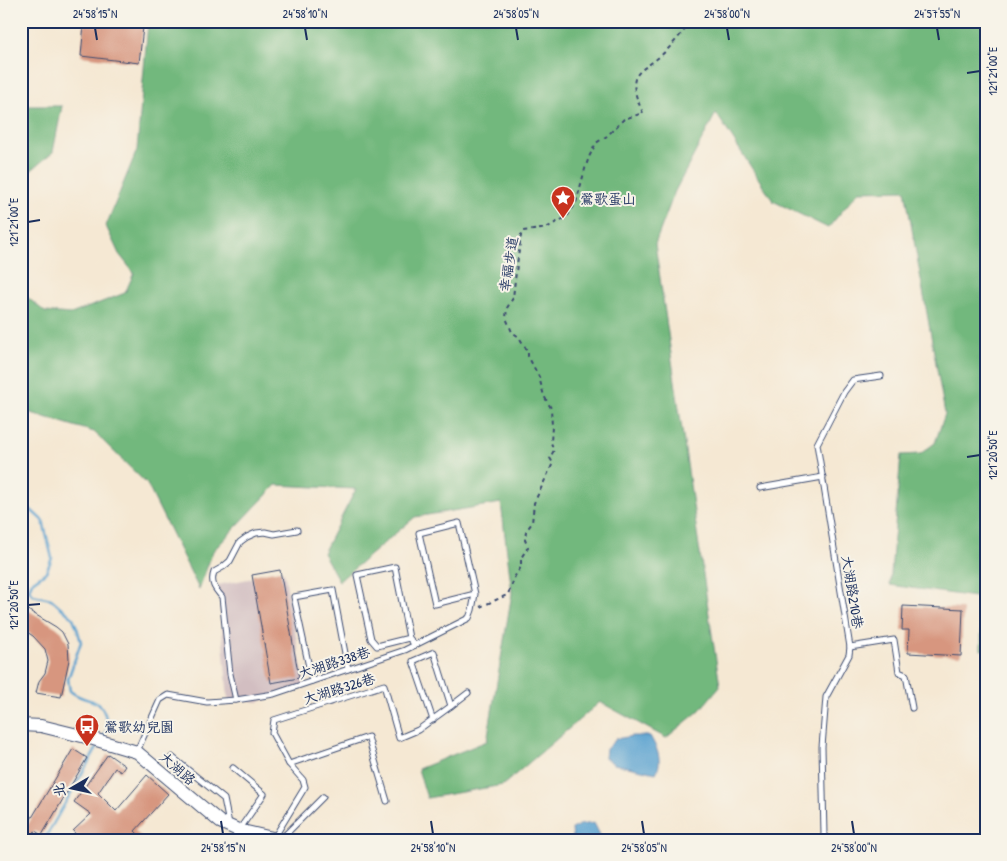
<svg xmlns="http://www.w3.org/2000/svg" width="1007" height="861" font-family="'Patrick Hand','LXGW WenKai TC',sans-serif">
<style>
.industrial{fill:#d2bec1}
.forest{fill:#72b87d;stroke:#46746e}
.water{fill:#5aa2d0;stroke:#3a6897}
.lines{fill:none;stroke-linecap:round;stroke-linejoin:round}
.stream{stroke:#5aa2d0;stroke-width:2.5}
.building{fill:#d7967f}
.service-casing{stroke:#3c4b70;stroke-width:7}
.tertiary-casing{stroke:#3c4b70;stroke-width:14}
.path{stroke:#3c4b70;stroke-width:2;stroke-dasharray:4 4;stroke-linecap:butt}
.service{stroke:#fff;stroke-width:5}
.tertiary{stroke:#fff;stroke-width:12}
.ticks{fill:none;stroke:#1b2f5e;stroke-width:2}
.labels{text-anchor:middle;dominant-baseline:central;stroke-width:4;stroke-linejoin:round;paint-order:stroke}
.poi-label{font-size:14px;fill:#1b2f5e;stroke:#f7f3e8;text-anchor:start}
.street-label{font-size:14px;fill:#1b2f5e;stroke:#f7f3e8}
.neatline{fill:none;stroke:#1b2f5e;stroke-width:2}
.ticks-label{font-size:12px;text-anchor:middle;fill:#1b2f5e}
</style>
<rect width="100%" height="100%" fill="#f7f3e8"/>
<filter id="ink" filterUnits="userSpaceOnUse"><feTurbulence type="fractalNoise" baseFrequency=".02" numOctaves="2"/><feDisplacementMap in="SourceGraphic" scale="10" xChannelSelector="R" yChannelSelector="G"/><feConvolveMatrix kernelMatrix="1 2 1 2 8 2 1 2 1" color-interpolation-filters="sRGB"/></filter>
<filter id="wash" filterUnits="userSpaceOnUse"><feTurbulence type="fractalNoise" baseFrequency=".0096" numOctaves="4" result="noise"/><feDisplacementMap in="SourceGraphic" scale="20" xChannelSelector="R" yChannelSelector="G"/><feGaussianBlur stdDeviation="1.12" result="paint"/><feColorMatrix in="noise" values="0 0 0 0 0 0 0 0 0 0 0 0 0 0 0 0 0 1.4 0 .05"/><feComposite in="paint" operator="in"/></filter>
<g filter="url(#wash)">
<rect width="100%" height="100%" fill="#f5e8d3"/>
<!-- industrial -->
<path class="industrial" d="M284 572 305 686 258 702 228 699 218 585Z"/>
<!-- forest -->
<g class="forest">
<path d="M156 21H986V649L981 650 982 598 890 585 901 455 920 454 935 443 945 414 905 190 859 191 828 228 773 201 716 113 675 191 655 244 708 608 720 686 699 711 666 738 600 702 503 785 427 798 418 769 487 741 512 593 501 503 415 517 339 581 323 553 356 489 276 485 213 551 199 589 147 484 94 432 28 412 21 408V292L45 312 71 314 125 293 134 273 119 254 106 226 137 150 148 22Z"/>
<path d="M21 106H62L53 152 21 179Z"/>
</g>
<!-- water -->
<g class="water">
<path d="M632 736H650C657 748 663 761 656 773L614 764 605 758 606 749 616 739Z"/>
<path d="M594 823 601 837 600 840H573L572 829 579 825Z"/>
</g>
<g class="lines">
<!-- stream -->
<g class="stream">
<path d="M21 501 43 521 52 558 46 572 32 582 29 590 33 595 51 599 73 618 77 628 81 642 68 679 70 691C91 707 102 692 108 727L103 737"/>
<path d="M44 840 99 744"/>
</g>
</g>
<g id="blocks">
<!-- building -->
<g class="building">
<path d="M100 22 143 27 139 63 81 56 84 24 99 26Z"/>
<path d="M280 570 299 678 271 683 252 575Z"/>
<path d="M21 606 56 627 62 632 68 644 69 660 61 697 36 693 39 681 45 673 48 661 45 649 33 636 21 628Z"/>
<path d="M903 606 963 609 961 656 908 653 909 630H902Z"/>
<path d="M73 749 87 758 42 835 35 831 30 840H25L21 837V836Z"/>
<path d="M108 754 125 766 121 772 115 768 98 793 116 811 147 775 168 794 135 831 144 840H81L73 831 91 814 74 802Z"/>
</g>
</g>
</g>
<g filter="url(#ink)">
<use href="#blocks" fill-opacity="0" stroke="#3c4b70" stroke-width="1"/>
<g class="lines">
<defs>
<g id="service">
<path d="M760 488 823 477"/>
<path d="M409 638 377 646 371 639 357 575 395 567 409 638 415 645"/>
<path d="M850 647 894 640 899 672 906 675 912 708"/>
<path d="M312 681 294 597 333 590 348 669"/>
<path d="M236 700 230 674 222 597C215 589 210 583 214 572L223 567 230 561 240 542 247 537 256 533 265 532 274 534 297 530"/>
<path d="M451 706 468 693"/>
<path d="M137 751 160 700 168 695 207 702 236 700 274 694 405 650 469 618 472 610 475 594 459 523 419 533 435 604 475 594"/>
<path d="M172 757 224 799 229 824"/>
<path d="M289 764 368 737 387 801"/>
<path d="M233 768 264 794 239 830"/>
<path d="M274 838 305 787 303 780 289 764 272 733 274 720 384 685 399 738 418 730 451 706 434 652 413 661 433 720"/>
<path d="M281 839 323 797"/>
<path d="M400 840V839"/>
<path d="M822 840 824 834 822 747 826 697 849 655 850 647 817 444 844 392 853 380 881 376"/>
</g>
<path id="tertiary" d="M21 725 41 726 90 738 137 752 220 822 238 830 281 840"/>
</defs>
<!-- service casing -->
<use href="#service" class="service-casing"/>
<!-- tertiary casing -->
<use href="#tertiary" class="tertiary-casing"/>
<!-- path -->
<path class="path" d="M480 607 507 595 510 590 515 576 521 567V558L528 547 525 540 526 531 532 523 534 503 553 463 550 458 554 450 551 443 552 426 551 408 544 396 539 377 528 356V352L519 337 512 332 506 318 507 308 513 298 515 280 521 235 523 231C532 230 540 230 548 227 554 224 559 220 566 218L576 203 585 169 589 157 596 143 607 136 624 119 643 113C639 104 632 89 635 79 638 71 645 68 651 63 668 52 679 36 692 21"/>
<!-- service -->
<use href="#service" class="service"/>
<!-- tertiary -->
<use href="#tertiary" class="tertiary"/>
</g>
</g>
<!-- ticks -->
<path class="ticks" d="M95 28 97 40M305 28 307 40M516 28 518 40M727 28 729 40M937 28 939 40M967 73 980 71M28 222 40 220M967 457 980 455M28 605 40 604M221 821 223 834M431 821 433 834M642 821 644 834M852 821 854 834"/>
<!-- icons -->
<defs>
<symbol id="sight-pin" viewBox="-11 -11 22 30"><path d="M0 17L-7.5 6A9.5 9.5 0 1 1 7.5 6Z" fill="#c8321e" stroke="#f7f3e8"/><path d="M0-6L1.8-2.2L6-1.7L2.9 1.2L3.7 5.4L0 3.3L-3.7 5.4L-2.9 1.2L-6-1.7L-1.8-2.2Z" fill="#fff"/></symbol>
<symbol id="bus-pin" viewBox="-11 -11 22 30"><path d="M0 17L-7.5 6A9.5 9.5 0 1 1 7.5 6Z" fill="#c8321e" stroke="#f7f3e8"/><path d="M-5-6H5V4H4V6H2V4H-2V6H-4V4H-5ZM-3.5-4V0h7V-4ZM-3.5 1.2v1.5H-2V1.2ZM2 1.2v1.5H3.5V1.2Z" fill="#fff"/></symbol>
</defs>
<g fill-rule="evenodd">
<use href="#sight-pin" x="549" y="184" width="28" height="38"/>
<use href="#bus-pin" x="73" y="712" width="28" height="38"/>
</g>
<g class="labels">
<!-- poi labels -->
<g class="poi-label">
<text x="580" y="198">鶯歌蛋山</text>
<text x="104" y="726">鶯歌幼兒園</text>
</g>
<!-- street labels -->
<g class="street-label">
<text transform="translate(508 264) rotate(-81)">幸福步道</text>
<text transform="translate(853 592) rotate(81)">大湖路210巷</text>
<text transform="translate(334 662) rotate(-18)">大湖路338巷</text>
<text transform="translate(339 688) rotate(-17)">大湖路326巷</text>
<text transform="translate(178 768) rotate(41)">大湖路</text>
</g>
</g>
<!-- margin -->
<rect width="1007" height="861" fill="none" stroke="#f7f3e8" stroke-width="55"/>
<!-- north arrow -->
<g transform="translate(72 788) rotate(261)" stroke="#f7f3e8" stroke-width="4" paint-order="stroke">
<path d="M0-4L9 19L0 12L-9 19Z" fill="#1b2f5e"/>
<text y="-8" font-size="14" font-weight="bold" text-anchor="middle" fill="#1b2f5e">北</text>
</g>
<rect x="28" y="28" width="952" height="806" class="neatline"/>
<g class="ticks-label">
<text x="95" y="18">24°58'15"N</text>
<text x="305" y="18">24°58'10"N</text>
<text x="516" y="18">24°58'05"N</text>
<text x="727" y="18">24°58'00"N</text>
<text x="937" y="18">24°57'55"N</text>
<text transform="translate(993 71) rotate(-90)" y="4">121°21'00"E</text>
<text transform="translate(14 222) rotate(-90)" y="4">121°21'00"E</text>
<text transform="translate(993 455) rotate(-90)" y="4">121°20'50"E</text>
<text transform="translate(14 605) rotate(-90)" y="4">121°20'50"E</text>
<text x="223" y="852">24°58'15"N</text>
<text x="433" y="852">24°58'10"N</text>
<text x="644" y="852">24°58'05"N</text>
<text x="854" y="852">24°58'00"N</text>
</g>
</svg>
